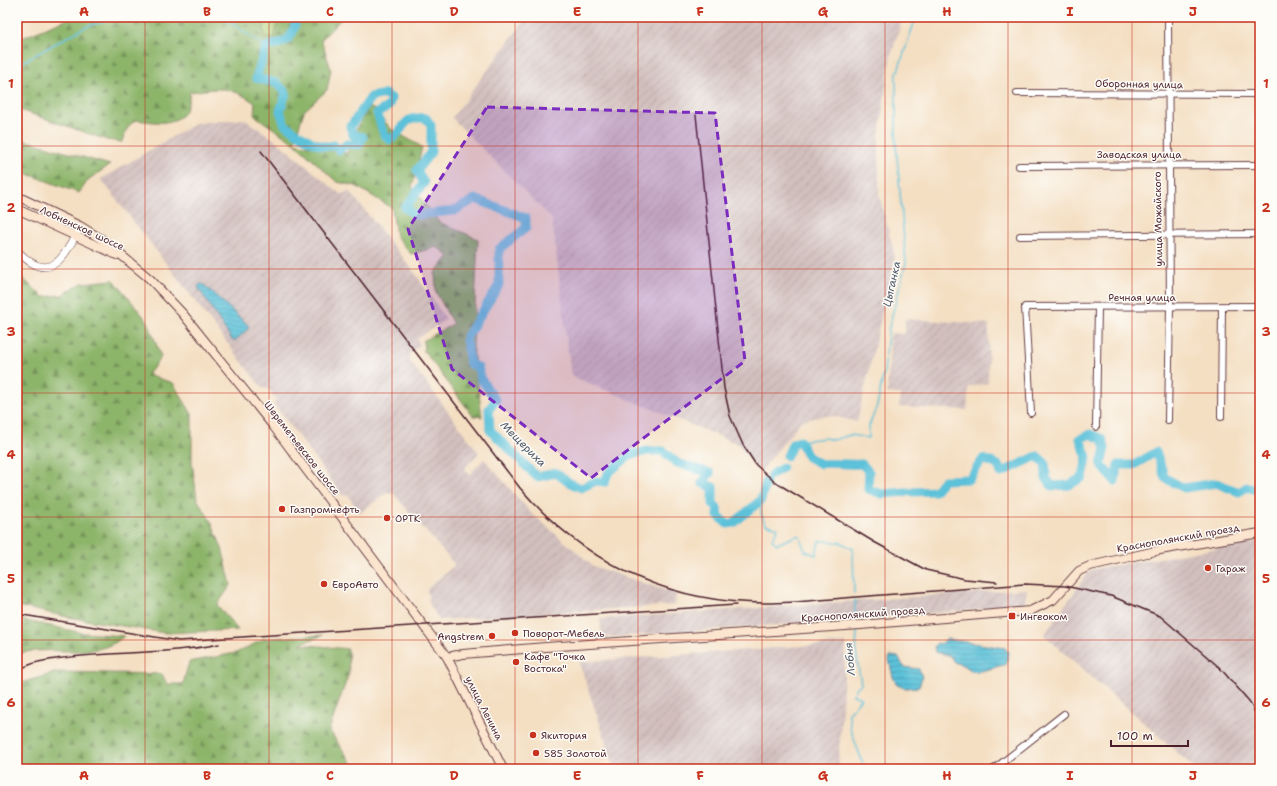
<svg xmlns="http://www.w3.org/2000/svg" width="1277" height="786" font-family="'Shantell Sans',sans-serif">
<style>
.industrial{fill:url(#industrial-furrows)}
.forest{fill:url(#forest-firs);stroke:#6c6a4b}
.park{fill:url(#park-dots);stroke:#7e7953}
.water{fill:url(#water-rules);stroke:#527082}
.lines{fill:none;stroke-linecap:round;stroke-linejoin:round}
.stream{stroke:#5bc1d9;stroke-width:1.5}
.river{stroke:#5bc1d9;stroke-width:9}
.minor-casing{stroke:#643c42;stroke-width:8}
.tertiary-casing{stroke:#643c42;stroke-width:8}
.secondary-casing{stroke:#643c42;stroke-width:10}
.minor{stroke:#fff;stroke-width:6}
.tertiary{stroke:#fff;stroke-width:7}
.secondary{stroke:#fce5cf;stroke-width:8}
.rail{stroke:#4a1f2b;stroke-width:1.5}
.marked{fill:#7b2cbf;fill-opacity:0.2;stroke:#7b2cbf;stroke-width:3;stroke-dasharray:8 5;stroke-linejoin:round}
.grid{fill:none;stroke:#c8321e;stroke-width:1;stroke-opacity:0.55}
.poi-dot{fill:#c8321e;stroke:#fdfcf7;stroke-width:1.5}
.labels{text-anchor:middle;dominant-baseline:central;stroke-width:3;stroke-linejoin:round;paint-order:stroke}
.street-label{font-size:10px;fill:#4a1f2b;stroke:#fdfcf7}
.poi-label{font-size:10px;fill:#4a1f2b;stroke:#fdfcf7;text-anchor:start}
.water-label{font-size:11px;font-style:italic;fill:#505868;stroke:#fdfcf7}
.neatline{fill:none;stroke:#c8321e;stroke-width:1.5}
.grid-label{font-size:13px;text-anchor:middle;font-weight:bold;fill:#c8321e}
</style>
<defs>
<pattern id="industrial-furrows" width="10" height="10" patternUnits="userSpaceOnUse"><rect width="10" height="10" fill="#d1bfbd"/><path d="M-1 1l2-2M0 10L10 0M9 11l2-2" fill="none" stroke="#b5a4a3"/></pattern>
<pattern id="forest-firs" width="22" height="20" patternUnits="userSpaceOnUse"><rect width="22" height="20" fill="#8db56b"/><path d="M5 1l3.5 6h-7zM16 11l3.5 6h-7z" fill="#759358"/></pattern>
<pattern id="park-dots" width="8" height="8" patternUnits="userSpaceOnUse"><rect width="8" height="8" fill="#b2d37b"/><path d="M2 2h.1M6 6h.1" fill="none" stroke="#9bb56a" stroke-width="1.8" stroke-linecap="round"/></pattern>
<pattern id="water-rules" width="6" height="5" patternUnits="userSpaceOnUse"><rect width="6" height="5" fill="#5bc1d9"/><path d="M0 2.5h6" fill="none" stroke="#51a5ba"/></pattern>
</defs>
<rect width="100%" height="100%" fill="#fdfcf7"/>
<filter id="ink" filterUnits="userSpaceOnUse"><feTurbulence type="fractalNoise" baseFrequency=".025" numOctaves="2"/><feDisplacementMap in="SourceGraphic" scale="8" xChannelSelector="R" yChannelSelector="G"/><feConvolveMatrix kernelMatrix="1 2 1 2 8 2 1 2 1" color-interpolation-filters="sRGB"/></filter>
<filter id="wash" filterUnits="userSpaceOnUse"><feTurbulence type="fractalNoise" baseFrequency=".012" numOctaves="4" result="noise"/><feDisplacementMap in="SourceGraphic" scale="16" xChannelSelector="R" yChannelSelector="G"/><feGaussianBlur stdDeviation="0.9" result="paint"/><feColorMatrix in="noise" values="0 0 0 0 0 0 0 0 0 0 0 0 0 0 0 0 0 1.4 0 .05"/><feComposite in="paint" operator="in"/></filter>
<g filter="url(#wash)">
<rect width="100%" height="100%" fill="#f4dfc3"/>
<!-- industrial -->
<g class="industrial">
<path d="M527 17H903L890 59 879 136V194L895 257 857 422 833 416H823L801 421 760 472 738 444 571 376 552 219 452 118Z"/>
<path d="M245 119 275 140 340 194 350 192 412 269 446 319 417 339 420 345 410 353 409 360 479 453 464 469 470 474 484 459 531 513 593 566 676 594 675 605 439 620 429 603 427 589 455 565 393 493 387 492 360 513 347 494 343 496 274 404 276 399 269 389 262 388 101 179 196 123Z"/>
<path d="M905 319 989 324 988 383 969 387 967 410 899 407 900 394 887 393 891 333 905 334Z"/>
<path d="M1260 541V769H1196L1044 635 1090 570Z"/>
<path d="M1027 589 1024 606 602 638 600 619Z"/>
<path d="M846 643 838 769H615L579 662Z"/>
</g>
<!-- forest -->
<g class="forest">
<path d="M73 17H343L321 40 331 69 327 90 304 111 294 143 347 153 358 126 369 107 375 110 391 129 422 147 412 187 439 222 478 239 473 349 482 417 473 416 424 351 423 341 453 324 436 292 435 273 449 256 437 247 411 254 396 236 392 208 356 186 337 182 294 143 254 115 255 103C229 85 219 88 190 92 189 98 188 106 185 111 175 128 151 121 135 120L128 127 122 142 107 140 17 109V40Z"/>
<path d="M17 138 110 165 89 179 79 193 17 170Z"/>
<path d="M17 273 43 297 62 295 82 283 114 280 148 322 161 357 148 375 173 383 192 414V462L197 499 212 523 222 548 231 585 217 605 238 630 165 633 68 617 17 606Z"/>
<path d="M17 619 83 633 124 636C96 662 50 644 17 654Z"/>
<path d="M323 635 300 644 348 649 349 673 329 730 356 769H17V684L58 672 162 674 167 684H183L189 662 236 653 264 639Z"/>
</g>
<!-- park -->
<path class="park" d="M264 17H278L275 37 264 38Z"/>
<!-- water -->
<g class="water">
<path d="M200 284H203L248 325 249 328 235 341 232 340 199 289 198 286Z"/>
<path d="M947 639 1005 648 1009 654 1005 665C995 666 983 673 972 671L965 666 954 662 950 656 935 652 934 646 937 643 941 644Z"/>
<path d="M890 656 898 657 904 667 919 669 922 677 919 687 904 688 897 685 893 677 889 660Z"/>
</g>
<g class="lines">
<!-- stream -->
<g class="stream">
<path d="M222 17 266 47"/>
<path d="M17 65 87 26 122 17"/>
<path d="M800 441 825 438 833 440 850 435 869 438V426L877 406 884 372 889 327 906 263 896 145V77L916 17"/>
<path d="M761 500V513L765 524 778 528 772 540 777 544 799 535 805 551 816 555 819 541 840 542 853 549 854 593"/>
<path d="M855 600V621"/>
<path d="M857 630 856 653 861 684 857 687 853 695 861 698 849 713 850 728 865 769"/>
</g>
<!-- river -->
<g class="river">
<path d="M296 17C294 40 287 42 266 47L256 78 277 83 286 93 280 111 285 125C298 133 319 151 334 145L339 150 347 144 359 145 363 137 353 135 350 127 371 97 385 94 391 98 389 106 377 113 384 135 390 140C407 129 400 116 426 118L431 125V152L417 170 424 183 405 208 416 215 454 211 475 199 526 218V228L499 249V285L466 338 470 364 478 367 481 379 496 400 489 409 490 430 537 477 556 473 568 482 581 488 596 481 605 482 608 473 632 454 648 451H663L677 463 710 473 702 483 713 487V504L717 508 718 516 727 524 734 523 761 500 766 482"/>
<path d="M787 456 793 443 800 441 808 457 821 464C827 462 853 465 862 464L869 472 868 489 882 494 907 492"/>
<path d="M771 475 782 468"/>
<path d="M913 492 935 491 944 480 969 479 983 459 998 465 1001 473 1037 456 1045 463 1046 478 1052 486 1069 485 1083 477 1087 457 1080 439 1090 434 1102 439 1105 448 1101 465 1115 481 1118 465H1134L1156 452 1165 478 1184 488 1216 483 1239 492 1247 487 1260 491"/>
</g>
</g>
</g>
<g filter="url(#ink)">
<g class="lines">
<defs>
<g id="minor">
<path d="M1168 17 1170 307 1168 420"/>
<path d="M1017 93 1260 94"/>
<path d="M1019 166 1260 165"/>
<path d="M1020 236 1260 234"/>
<path d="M1031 413 1025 307 1260 306"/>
<path d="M1221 417 1222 307"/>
<path d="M1096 427 1098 307"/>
<path d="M994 769 1064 714"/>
</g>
<path id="tertiary" d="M17 250C49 286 65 258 80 226"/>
<g id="secondary">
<path d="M17 196 80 226 103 240 150 279 183 314 274 427 447 657 503 769"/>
<path d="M17 209 117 255"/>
<path d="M447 657 463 654 546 647 860 625 1030 611 1053 600 1079 571 1090 566 1160 550 1260 533"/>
</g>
</defs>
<!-- minor casing -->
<use href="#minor" class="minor-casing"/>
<!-- tertiary casing -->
<use href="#tertiary" class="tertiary-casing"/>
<!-- secondary casing -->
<use href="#secondary" class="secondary-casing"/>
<!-- minor -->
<use href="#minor" class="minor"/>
<!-- tertiary -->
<use href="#tertiary" class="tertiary"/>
<!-- secondary -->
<use href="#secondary" class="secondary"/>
<!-- rail -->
<g class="rail">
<path d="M696 115 724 388 730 416 743 445 756 465 775 482 874 542 926 570 965 579 997 582"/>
<path d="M261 151 520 488C584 562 666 603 766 603 796 603 826 599 856 597 913 593 969 588 1025 584L1065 586 1111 596 1160 616 1220 668 1249 701 1260 722"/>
<path d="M17 614 179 641 736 605"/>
<path d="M17 670C25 667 34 662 43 661 101 650 161 656 219 644"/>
</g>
</g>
</g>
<!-- marked area -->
<path class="marked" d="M487 107 715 113 745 361 591 478 452 369 408 229Z"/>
<!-- grid -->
<path class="grid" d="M145 17V769M269 17V769M392 17V769M515 17V769M638 17V769M762 17V769M885 17V769M1008 17V769M1132 17V769M17 146H1260M17 269H1260M17 393H1260M17 517H1260M17 640H1260"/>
<!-- markers -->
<g class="poi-dot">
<circle cx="282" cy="509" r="4"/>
<circle cx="387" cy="518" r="4"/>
<circle cx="1208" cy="568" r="4"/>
<circle cx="324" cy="584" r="4"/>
<rect x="1008" y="612" width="8" height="8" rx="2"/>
<circle cx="515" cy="633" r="4"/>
<circle cx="492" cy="636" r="4"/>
<circle cx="516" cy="662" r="4"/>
<circle cx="533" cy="735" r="4"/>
<circle cx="536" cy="753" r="4"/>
</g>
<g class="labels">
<!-- street labels -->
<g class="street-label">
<text transform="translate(1139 84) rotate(1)">Оборонная улица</text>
<text x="1139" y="154">Заводская улица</text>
<text transform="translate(1158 219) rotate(-91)">улица Можайского</text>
<text transform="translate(82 228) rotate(25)">Лобненское шоссе</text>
<text x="1142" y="297">Речная улица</text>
<text transform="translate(302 448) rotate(52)">Шереметьевское шоссе</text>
<text transform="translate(1178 538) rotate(-10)">Краснополянский проезд</text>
<text transform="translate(863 614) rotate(-4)">Краснополянский проезд</text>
<text transform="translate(484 708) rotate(63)">улица Ленина</text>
</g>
<!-- poi labels -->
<g class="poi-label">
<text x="290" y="509">Газпромнефть</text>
<text x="395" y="518">ОРТК</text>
<text x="1216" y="568">Гараж</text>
<text x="332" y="584">ЕвроАвто</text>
<text x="1020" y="616">Ингеоком</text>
<text x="523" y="633">Поворот-Мебель</text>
<text x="484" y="636" text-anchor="end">Angstrem</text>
<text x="524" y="656">Кафе "Точка<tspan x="524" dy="12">Востока"</tspan></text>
<text x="541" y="735">Якитория</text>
<text x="544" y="753">585 Золотой</text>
</g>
<!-- water labels -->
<g class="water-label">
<text transform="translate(892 284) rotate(-77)">Цыганка</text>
<text transform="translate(523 444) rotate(45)">Мещериха</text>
<text transform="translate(850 659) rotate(-95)">Лобня</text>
</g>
</g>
<!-- margin -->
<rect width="1277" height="786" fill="none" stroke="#fdfcf7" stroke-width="44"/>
<!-- scale -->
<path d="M1111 740v6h77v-6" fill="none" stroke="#4a1f2b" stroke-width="2"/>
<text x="1117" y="740" font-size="12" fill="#4a1f2b" stroke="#fdfcf7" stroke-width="3" paint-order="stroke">100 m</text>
<rect x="22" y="22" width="1233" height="742" class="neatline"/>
<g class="grid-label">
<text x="84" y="16">A</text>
<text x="207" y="16">B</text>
<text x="330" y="16">C</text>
<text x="454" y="16">D</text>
<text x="577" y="16">E</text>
<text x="700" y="16">F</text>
<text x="823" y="16">G</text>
<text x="947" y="16">H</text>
<text x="1070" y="16">I</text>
<text x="1193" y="16">J</text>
<text x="11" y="88">1</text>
<text x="1266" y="88">1</text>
<text x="11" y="212">2</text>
<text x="1266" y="212">2</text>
<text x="11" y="336">3</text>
<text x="1266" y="336">3</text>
<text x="11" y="459">4</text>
<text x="1266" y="459">4</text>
<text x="11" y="583">5</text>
<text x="1266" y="583">5</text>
<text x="11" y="707">6</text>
<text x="1266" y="707">6</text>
<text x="84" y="780">A</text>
<text x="207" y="780">B</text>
<text x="330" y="780">C</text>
<text x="454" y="780">D</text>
<text x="577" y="780">E</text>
<text x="700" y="780">F</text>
<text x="823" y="780">G</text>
<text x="947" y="780">H</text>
<text x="1070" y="780">I</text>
<text x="1193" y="780">J</text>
</g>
</svg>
